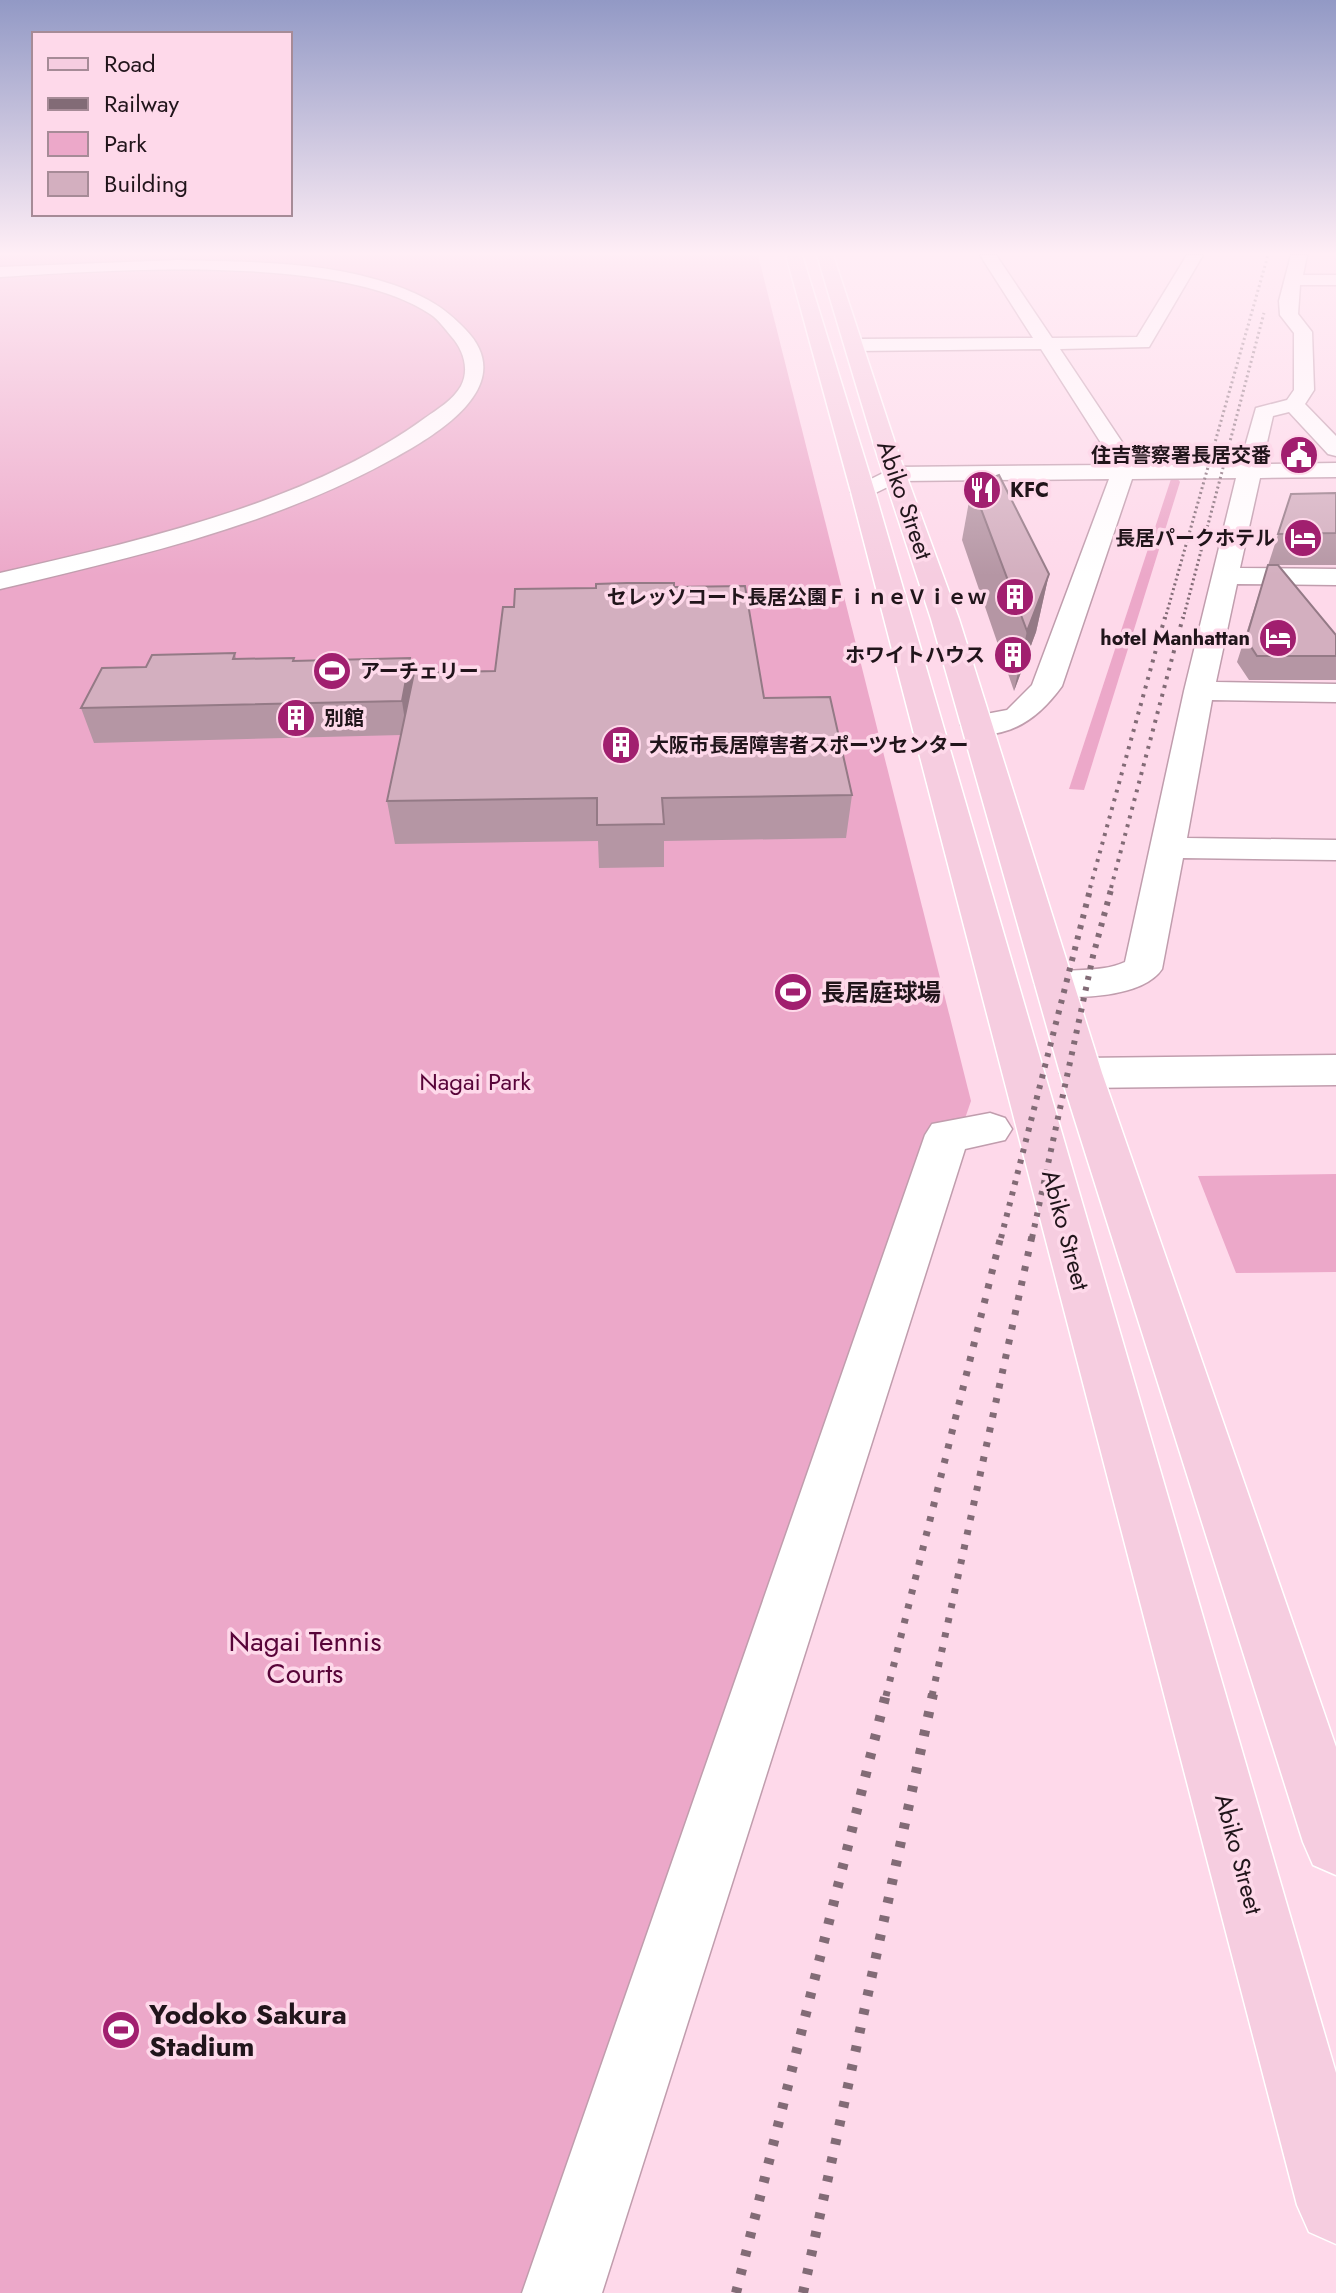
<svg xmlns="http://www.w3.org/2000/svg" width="1336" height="2293" font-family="Jost,'Noto Sans JP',sans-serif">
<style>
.green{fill:#eca8c9}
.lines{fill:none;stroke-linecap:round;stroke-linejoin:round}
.minor-casing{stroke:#c09dad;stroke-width:3}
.major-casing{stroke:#fff;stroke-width:3}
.minor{fill:#fff;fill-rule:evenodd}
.major{fill:#f6cde0;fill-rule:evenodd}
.rail-far4{stroke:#826b76;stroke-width:3;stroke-dasharray:2 3;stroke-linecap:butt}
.rail-far3{stroke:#826b76;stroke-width:4;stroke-dasharray:3 6;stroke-linecap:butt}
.rail-far2{stroke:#826b76;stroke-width:6;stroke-dasharray:4 7;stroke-linecap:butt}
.rail-far1{stroke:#826b76;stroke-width:7;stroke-dasharray:5 10;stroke-linecap:butt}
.rail{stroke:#826b76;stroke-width:10;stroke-dasharray:6 13;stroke-linecap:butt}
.wall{fill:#b596a4}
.shaded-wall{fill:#947a86}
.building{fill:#d3afbf;stroke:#947a86;stroke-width:2}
.labels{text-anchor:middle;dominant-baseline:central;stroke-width:7;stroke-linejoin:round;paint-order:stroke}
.far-poi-label{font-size:20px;font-weight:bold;fill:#21151b;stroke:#fed9ea;text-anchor:end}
.street-label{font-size:24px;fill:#21151b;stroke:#fed9ea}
.poi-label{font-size:24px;font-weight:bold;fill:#21151b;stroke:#fed9ea;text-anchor:start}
.park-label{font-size:24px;fill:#580439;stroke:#fed9ea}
.near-park-label{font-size:28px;fill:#580439;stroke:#fed9ea}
.near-poi-label{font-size:28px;font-weight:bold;fill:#21151b;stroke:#fed9ea;text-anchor:start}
</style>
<rect width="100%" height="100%" fill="#fed9ea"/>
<!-- green -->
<g class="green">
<path d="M0 255H758L971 1101 561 2293H0Z"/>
<path d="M1177 478 1180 482 1084 790 1069 789 1171 479Z"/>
<path d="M1336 1174V1272L1236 1273 1198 1176Z"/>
</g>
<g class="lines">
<defs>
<g id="minor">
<path d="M980 255H996L1052 338 1137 337 1187 255H1203L1149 347 1060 349 1132 457V465L1240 464 1256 408 1287 400 1294 390V333L1280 315 1279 301 1291 255H1307L1303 275H1336V285H1300L1298 314 1312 332 1314 390 1305 404 1336 436V456L1328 454 1289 412 1273 416 1262 464 1336 463V477L1260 478 1240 568 1336 569V585L1237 584 1216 682 1336 684V702L1212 700 1187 838 1336 840V860L1183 858 1162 969C1143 998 1071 1001 1040 993L1035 984 1040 975C1069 967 1098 974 1125 962L1184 691 1236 478 1132 479 1062 686C1039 718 1007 742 965 732L961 725 965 718 1007 710 1032 685 1109 479 900 481 863 499 855 497 851 492 855 487 895 467 1109 465 1110 457 1041 349 854 351 845 345 854 339 1033 338Z"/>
<path d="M178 260C248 262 326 261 394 285 424 296 443 306 465 329 522 387 432 438 385 463 267 527 130 558 0 589V573C139 541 309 503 425 418 438 409 453 400 461 386 470 369 463 349 451 336 445 329 438 319 430 314 340 253 108 270 0 277V267Z"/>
<path d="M1336 1055V1085L1081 1088 1066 1083 1060 1073 1066 1063 1081 1058Z"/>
<path d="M990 1113 1005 1118 1012 1129 1005 1140 965 1149 602 2293H522L925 1135 932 1124Z"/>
</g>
<g id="major">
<path d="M786 255H802L875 492 1336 2073V2244L1309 2232 1297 2205 851 492Z"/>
<path d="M817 255H833L900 458 959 619 1102 1073 1336 1747V1875L1313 1865 1303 1842 1060 1073 931 619 878 458Z"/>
</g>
</defs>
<!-- minor casing -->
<use href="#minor" class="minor-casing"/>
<!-- major casing -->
<use href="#major" class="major-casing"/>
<!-- minor -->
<use href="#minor" class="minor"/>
<!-- major -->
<use href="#major" class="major"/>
<!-- rail-far4 -->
<g class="rail-far4">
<path d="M1165 619 1268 255"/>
<path d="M1183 619 1264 313"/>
</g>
<!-- rail-far3 -->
<g class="rail-far3">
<path d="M1090 888 1165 617"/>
<path d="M1111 888 1183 617"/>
</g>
<!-- rail-far2 -->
<g class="rail-far2">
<path d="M1001 1238 1091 886"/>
<path d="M1032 1238 1093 956 1112 886"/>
</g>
<!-- rail-far1 -->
<g class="rail-far1">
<path d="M886 1696 1001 1236"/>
<path d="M932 1696 1032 1236"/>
</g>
<!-- rail -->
<g class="rail">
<path d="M736 2293 886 1694"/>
<path d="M803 2293 933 1694"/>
</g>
</g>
<!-- wall -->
<g class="wall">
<path d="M972 485 1049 574 1036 632 1014 691 962 540Z"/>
<path d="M1336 493V565H1278L1336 635V680H1249L1237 662 1291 494Z"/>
<path d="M674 587 764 698 852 795 846 838 664 841V867L599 868 598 841 395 844 387 801 401 735 94 743 81 708 146 667 235 653 236 659 295 661 413 677 495 671 514 607Z"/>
</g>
<!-- shaded-wall -->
<g class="shaded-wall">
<path d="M1049 574 1036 632 1014 691 1027 631Z"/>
<path d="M410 658 415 692 407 735 402 701Z"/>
</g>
<!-- building -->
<g class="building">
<path d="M999 475 1049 574 1027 631 972 485Z"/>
<path d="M1336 493V533L1278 534 1291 494Z"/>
<path d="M1268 565H1278L1336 635V656H1257L1246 639Z"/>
<path d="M627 583H674V587L745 586 764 698 830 697 852 795 662 798 664 824 597 825V798L387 801 414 673 495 671 503 607H514L515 589 596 588V584Z"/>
<path d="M235 653 233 659 294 658 293 661 410 658 402 701 81 708 102 668 146 667 152 655Z"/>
</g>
<!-- sky -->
<linearGradient id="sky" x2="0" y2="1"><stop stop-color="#9299c5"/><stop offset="0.44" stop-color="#ffeef6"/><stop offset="1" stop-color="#ffeef6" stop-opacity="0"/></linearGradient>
<rect width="1336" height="576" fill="url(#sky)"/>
<!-- icons -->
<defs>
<symbol id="civic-disc" viewBox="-11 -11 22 22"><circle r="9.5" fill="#a11f6f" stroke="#fed9ea"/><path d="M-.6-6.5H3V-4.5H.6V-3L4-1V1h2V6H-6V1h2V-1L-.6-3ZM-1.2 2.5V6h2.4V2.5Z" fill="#fff"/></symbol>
<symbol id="restaurant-disc" viewBox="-11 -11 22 22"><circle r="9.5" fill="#a11f6f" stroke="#fed9ea"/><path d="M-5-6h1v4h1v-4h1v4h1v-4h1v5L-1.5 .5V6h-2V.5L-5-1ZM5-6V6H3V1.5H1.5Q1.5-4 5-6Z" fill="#fff"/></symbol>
<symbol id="hotel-disc" viewBox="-11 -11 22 22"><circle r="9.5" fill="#a11f6f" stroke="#fed9ea"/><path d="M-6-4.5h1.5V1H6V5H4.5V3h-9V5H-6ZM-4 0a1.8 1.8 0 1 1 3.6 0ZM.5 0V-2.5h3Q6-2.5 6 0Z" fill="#fff"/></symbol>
<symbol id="building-disc" viewBox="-11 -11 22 22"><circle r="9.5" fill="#a11f6f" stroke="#fed9ea"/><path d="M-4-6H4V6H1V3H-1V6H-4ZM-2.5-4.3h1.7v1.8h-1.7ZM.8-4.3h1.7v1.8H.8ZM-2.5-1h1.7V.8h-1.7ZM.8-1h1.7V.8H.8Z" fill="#fff"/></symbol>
<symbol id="stadium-disc" viewBox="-11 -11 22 22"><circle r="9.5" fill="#a11f6f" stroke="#fed9ea"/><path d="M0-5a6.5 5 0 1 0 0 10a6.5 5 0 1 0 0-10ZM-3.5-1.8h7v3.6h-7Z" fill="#fff"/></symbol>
</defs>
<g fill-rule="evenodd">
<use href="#civic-disc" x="1277" y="433" width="44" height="44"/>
<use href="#restaurant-disc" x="960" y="468" width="44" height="44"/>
<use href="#hotel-disc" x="1281" y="516" width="44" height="44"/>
<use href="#building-disc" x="993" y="575" width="44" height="44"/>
<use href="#hotel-disc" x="1256" y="616" width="44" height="44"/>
<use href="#building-disc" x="991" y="633" width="44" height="44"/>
<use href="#stadium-disc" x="310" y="649" width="44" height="44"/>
<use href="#building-disc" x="274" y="696" width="44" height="44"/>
<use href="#building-disc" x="599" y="723" width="44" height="44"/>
<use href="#stadium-disc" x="771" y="970" width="44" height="44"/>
<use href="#stadium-disc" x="99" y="2008" width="44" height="44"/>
</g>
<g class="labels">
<!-- far-poi labels -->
<g class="far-poi-label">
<text x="1271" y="455">住吉警察署長居交番</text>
<text x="1010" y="490" text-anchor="start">KFC</text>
<text x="1275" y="538">長居パークホテル</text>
<text x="987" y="597">セレッソコート長居公園ＦｉｎｅＶｉｅｗ</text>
<text x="1250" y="638">hotel Manhattan</text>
<text x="985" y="655">ホワイトハウス</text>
<text x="360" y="671" text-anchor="start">アーチェリー</text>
<text x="324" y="718" text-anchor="start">別館</text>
<text x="649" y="745" text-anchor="start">大阪市長居障害者スポーツセンター</text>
</g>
<!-- street labels -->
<g class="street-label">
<text transform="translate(905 500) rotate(71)">Abiko Street</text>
<text transform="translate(1066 1230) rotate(75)">Abiko Street</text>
<text transform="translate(1239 1854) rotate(75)">Abiko Street</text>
</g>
<!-- poi labels -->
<g class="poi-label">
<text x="821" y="992">長居庭球場</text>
</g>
<!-- park labels -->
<g class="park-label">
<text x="475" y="1081">Nagai Park</text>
</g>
<!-- near-park labels -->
<g class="near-park-label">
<text x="305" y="1641">Nagai Tennis<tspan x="305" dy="32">Courts</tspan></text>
</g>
<!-- near-poi labels -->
<g class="near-poi-label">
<text x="149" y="2014">Yodoko Sakura<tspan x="149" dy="32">Stadium</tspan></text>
</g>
</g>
<!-- legend -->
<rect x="32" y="32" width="260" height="184" fill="#fed9ea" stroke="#a68b97" stroke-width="2"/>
<rect x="48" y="58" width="40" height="12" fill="#f6cde0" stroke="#a68b97" stroke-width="2"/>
<text x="104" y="72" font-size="24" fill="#21151b">Road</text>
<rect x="48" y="98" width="40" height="12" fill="#826b76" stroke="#a68b97" stroke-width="2"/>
<text x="104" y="112" font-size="24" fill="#21151b">Railway</text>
<rect x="48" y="132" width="40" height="24" fill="#eca8c9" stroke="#a68b97" stroke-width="2"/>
<text x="104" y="152" font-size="24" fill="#21151b">Park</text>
<rect x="48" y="172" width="40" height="24" fill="#d3afbf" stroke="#a68b97" stroke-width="2"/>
<text x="104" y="192" font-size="24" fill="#21151b">Building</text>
</svg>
